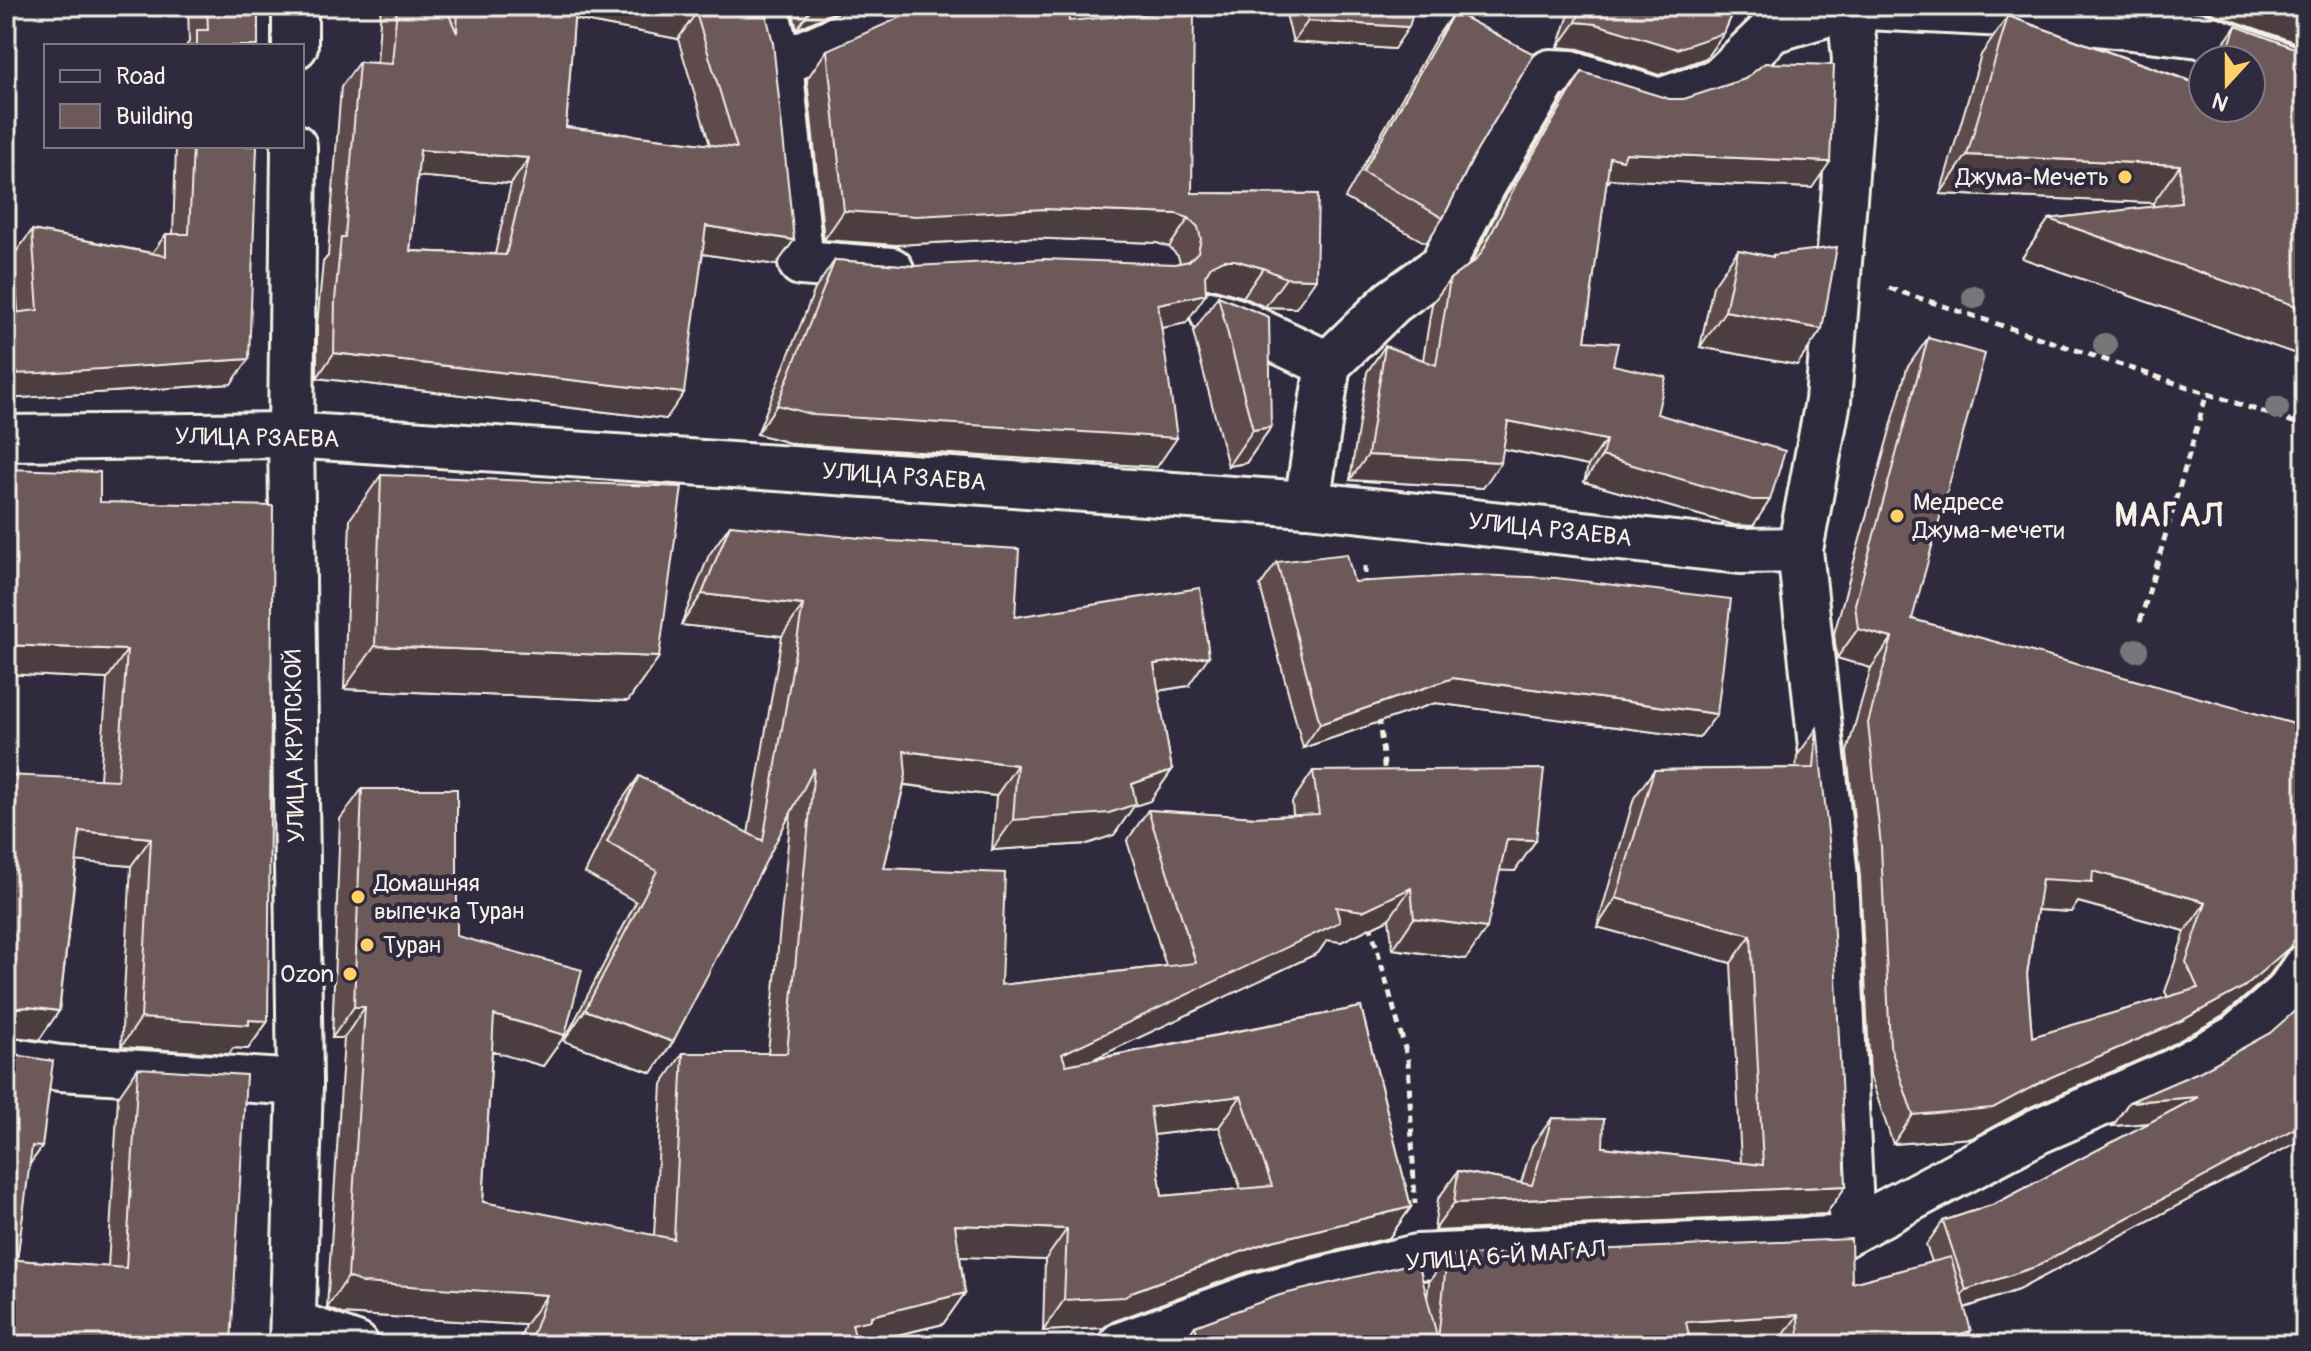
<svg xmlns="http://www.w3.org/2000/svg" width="2311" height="1351" font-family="Pangolin,sans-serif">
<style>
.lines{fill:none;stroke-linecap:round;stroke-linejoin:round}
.street-casing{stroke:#f4f1e8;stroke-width:50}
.path{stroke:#f4f1e8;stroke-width:5;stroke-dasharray:8 6;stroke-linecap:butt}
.street{stroke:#2f2a3d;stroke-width:44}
.tree{fill:#787678}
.wall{fill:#5e4c4d;stroke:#f4f1e8;stroke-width:2;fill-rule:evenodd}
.shaded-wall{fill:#4c3e3f;stroke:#f4f1e8;stroke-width:2}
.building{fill:#6d585a;stroke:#f4f1e8;stroke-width:2;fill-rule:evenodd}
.poi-dot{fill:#ffd166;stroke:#2f2a3d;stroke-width:3}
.labels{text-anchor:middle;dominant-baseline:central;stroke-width:8;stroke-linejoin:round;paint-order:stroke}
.poi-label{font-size:24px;fill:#f4f1e8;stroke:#2f2a3d;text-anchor:start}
.street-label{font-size:24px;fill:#f4f1e8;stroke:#2f2a3d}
.district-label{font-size:32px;font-weight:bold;letter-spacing:2px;fill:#f4f1e8;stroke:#2f2a3d}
</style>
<rect width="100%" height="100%" fill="#2f2a3d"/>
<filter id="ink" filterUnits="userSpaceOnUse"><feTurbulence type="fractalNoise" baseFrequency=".0125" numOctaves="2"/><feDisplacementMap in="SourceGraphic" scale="16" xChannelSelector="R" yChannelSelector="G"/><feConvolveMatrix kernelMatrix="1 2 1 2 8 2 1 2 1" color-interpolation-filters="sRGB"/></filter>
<g filter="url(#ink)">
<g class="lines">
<defs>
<g id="street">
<path d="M765 6 780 64 801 263 891 270"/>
<path d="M1847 6 2026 15 2200 35 2305 73"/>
<path d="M1850 6 1855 60 1828 401 1800 550 1835 877 1852 1230"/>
<path d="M295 46V6"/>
<path d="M780 64 909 6"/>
<path d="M1213 314 1236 321 1328 364"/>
<path d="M6 438 291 435 1307 504 1740 551 1800 550"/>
<path d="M1307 504 1328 364 1392 302 1442 266 1479 192 1550 72 1571 73 1659 101 1719 81 1772 30 1850 7"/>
<path d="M6 1060 60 1068 300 1083"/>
<path d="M293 1323 356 1345"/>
<path d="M292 1345 300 1083 291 435 294 146"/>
<path d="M1121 1345 1255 1296 1417 1257 1835 1239 2038 1131 2173 1072 2237 1037 2287 994 2305 967"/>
</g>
</defs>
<!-- street casing -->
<use href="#street" class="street-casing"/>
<!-- path -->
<g class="path">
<path d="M1889 288 2305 426"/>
<path d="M1365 588V562"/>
<path d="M2140 622 2207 393"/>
<path d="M1379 718 1385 775"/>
<path d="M1370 924 1408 1059 1415 1204"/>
</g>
<!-- street -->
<use href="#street" class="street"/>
</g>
<!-- trees -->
<g class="tree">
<circle cx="1974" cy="297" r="12"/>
<circle cx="2105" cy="345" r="12"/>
<circle cx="2277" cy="408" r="12"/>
<circle cx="2136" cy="650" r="12"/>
</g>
<!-- wall -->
<g class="wall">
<path d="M188 6H258V46H186L189 42Z"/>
<path d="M381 6H764L794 240 776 265 703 254 666 419 317 378V325L323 262 328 256 341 87 359 62 377 63ZM574 19 678 39 710 145 566 127ZM417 176 511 184 495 254 410 251Z"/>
<path d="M791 6H848L797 29Z"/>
<path d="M1284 6H1415L1394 49 1293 42Z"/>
<path d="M1572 6H1736L1724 33 1706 58 1659 75 1579 49 1558 47Z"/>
<path d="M1454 12 1475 154 1443 218 1426 243 1345 198 1436 38Z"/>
<path d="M2008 16 2202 85 2203 82V108H2251V60H2212L2236 26 2305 52V357L2022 258 2049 219 2153 207V203L1940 194 1981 55Z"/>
<path d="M1069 21 1192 193 1318 194 1296 308 1265 307 1243 297 1215 289H1206L1186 323 1161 328 1157 467 794 444 757 434 815 289 835 260 914 266 1175 264 1180 263 1178 256 1169 247 1157 243 1025 238 896 245 824 240 807 79 827 50Z"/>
<path d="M1582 72 1812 188 1610 179 1606 184 1585 341 1613 365 1657 414 1753 526 1734 525 1584 482 1588 466 1503 449 1483 488 1350 480 1367 372 1385 346 1423 360 1432 304 1450 279 1472 263 1501 204 1564 98Z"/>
<path d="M178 146H257L231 384 6 399V314L18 312 14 255 32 230 152 253 166 234H173L176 149Z"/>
<path d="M1738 250 1772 257 1773 255 1822 329 1797 365 1700 347 1713 286Z"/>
<path d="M1218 296 1271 427 1246 463 1228 466 1193 332Z"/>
<path d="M1928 338 1912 619 2305 727 2268 977 2223 1016 2162 1050 2028 1108 1972 1138 1893 1144 1870 1076 1860 876 1847 752 1871 668 1837 658 1834 634 1907 368ZM2078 902 2185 931 2165 992 2168 997 2032 1037 2027 974 2037 910 2071 912Z"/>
<path d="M6 469 100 502 268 1021 248 1049 233 1048 229 1054 121 1047 131 866 77 861 59 1011 39 1040 10 1035 100 779 107 679 6 674Z"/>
<path d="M381 475 659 657 628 701 344 689 350 519Z"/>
<path d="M730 525 1015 617 1188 686 1158 691 1172 770 1150 801 1134 806 1114 835 1087 844 992 850 996 796 904 785 884 868 1001 985 1166 966 1127 841 1148 810 1256 817 1293 815 1292 802 1313 771 1536 840 1515 871 1500 870 1466 959 1393 949 1389 919 1341 942 1327 940 1318 953 1093 1059 1361 1007 1411 1207 1389 1238 1247 1272 1112 1322 1103 1328 1043 1331 1045 1260 960 1256 965 1293 943 1324 857 1345H518L525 1325 342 1314 327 1308 344 1038H332L340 819 362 789 457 936 565 1035 543 1066 492 1051 483 1202 654 1236 662 1084 683 1053H768L791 812 652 1073 564 1041 636 902 585 873 617 807 639 776 748 834 782 636 681 625 709 555ZM1219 1127 1241 1189 1162 1196 1153 1135Z"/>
<path d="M1277 562 1354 582 1717 714 1699 738 1435 703 1303 748 1260 586Z"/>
<path d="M1817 728 1846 1186 1826 1214 1434 1231 1438 1199 1458 1171 1521 1183 1532 1146 1552 1118 1603 1147 1741 1163 1731 963 1597 927 1634 798 1654 770 1796 768 1797 756Z"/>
<path d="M6 1045 42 1147 29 1165 17 1260 108 1267 118 1097 138 1068 231 1345H6Z"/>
<path d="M2129 1102 2305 1138 2018 1290 1965 1308 1961 1345H1780V1340L1701 1345H1182L1195 1326 1427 1298 1429 1282 1447 1256 1852 1283 1932 1262 1926 1245 1943 1221 1995 1204 2149 1123 2113 1126Z"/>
</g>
<!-- shaded-wall -->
<g class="shaded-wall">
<path d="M565 6H657L696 13 678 39 558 16Z"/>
<path d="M813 6H848L797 29Z"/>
<path d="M2167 6H2305V46L2203 10Z"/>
<path d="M1308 21 1409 27 1394 49 1293 42Z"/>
<path d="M1576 22 1724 33 1706 58 1659 75 1579 49 1558 47Z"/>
<path d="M420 150 529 158 511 184 402 175Z"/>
<path d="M1626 153 1830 162 1812 188 1610 179 1605 185 1610 157Z"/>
<path d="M1967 155 2180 165 2153 203 1940 194Z"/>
<path d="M1045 209 1177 214 1189 218 1169 247 1157 243 1025 238 896 245 824 240 844 211Z"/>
<path d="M2049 219 2305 309V357L2022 258Z"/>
<path d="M706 226 794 240 776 265 689 252Z"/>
<path d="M1223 260H1235L1263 268 1243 297 1215 289H1203L1191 295 1211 266Z"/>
<path d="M1286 278 1316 279 1296 308 1265 307Z"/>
<path d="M1206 294 1186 323 1138 333 1158 304Z"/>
<path d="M1725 311 1822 329 1797 365 1700 347Z"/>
<path d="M334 353 684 393 666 419 317 378Z"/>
<path d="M249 359 231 384 6 399V374Z"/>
<path d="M777 405 1177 438 1157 467 794 444 757 434Z"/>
<path d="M1508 421 1606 440 1588 466 1490 446Z"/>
<path d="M1271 427 1246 463 1228 466 1253 430Z"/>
<path d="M1368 455 1501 462 1483 488 1350 480Z"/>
<path d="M1602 456 1770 500 1753 526 1734 525 1584 482Z"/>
<path d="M702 594 803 605 782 636 681 625Z"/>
<path d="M1858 629 1892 638 1871 668 1837 658Z"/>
<path d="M6 645 127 650 107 679 6 674Z"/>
<path d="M375 646 659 657 628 701 344 689Z"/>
<path d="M1209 656 1188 686 1132 695 1154 664Z"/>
<path d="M1453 678 1717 714 1699 738 1435 703 1303 748 1320 724Z"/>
<path d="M904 751 1017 765 996 796 883 782Z"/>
<path d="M1172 770 1150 801 1134 806 1114 835 1087 844 992 850 1013 820 1132 784Z"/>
<path d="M80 831 151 838 131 866 61 860Z"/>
<path d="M1507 839 1536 840 1515 871 1485 870Z"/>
<path d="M2093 871 2206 902 2185 931 2078 902 2071 912 2021 909 2042 879Z"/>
<path d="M1411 888 1389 919 1341 942 1327 940 1318 953 1041 1084 1062 1054 1336 907Z"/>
<path d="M1616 898 1751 935 1731 963 1597 927Z"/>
<path d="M1414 918 1487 928 1466 959 1393 949Z"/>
<path d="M2289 948 2268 977 2223 1016 2162 1050 2028 1108 1972 1138 1893 1144 1913 1115Z"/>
<path d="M29 1007 59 1011 39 1040 6 1036V1017L17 1008Z"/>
<path d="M354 1007H365L344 1038H332Z"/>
<path d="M585 1010 673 1042 652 1073 564 1041Z"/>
<path d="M494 1015 565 1035 543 1066 473 1046Z"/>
<path d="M141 1018 249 1020 268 1021 248 1049 233 1048 229 1054 121 1047Z"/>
<path d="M1241 1096 1219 1127 1128 1138 1150 1107Z"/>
<path d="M2198 1097 2182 1120 2113 1126 2129 1102Z"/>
<path d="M2305 1123V1138L2018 1290 1949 1313 1966 1290Z"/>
<path d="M32 1146 42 1147 22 1175Z"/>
<path d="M1846 1186 1826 1214 1434 1231 1454 1203Z"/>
<path d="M1411 1207 1389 1238 1247 1272 1112 1322 1103 1328 1043 1331 1064 1300 1134 1291 1268 1242Z"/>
<path d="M955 1225 1067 1229 1045 1260 934 1256Z"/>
<path d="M348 1277 547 1295 525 1325 342 1314 327 1308Z"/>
<path d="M965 1293 943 1324 855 1345 852 1324 871 1316Z"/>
<path d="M1798 1315 1780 1340 1701 1345H1670L1686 1322Z"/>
<path d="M1971 1331 1961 1345H1921Z"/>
<path d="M6 1340 95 1345H6Z"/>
</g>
<!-- building -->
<g class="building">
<path d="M207 6H258V46H197V30H208Z"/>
<path d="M397 6H445L457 33 458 6H575L566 127 737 148 696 13 657 6H764L773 43 794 240 706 226 684 393 334 353 335 300 341 237H345L359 62 392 64ZM420 150 529 158 506 255 410 251Z"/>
<path d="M926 6H1068L1069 21 1194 9 1192 193 1318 194 1316 279 1286 278 1263 268 1235 260H1223L1211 266 1205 276 1206 294 1158 304 1177 438 814 415 777 405 835 260 914 266 1044 259 1175 264 1189 261 1198 252 1201 239 1198 227 1189 218 1177 214 1045 209 916 216 844 211 827 50Z"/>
<path d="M1305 6H1415L1409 27 1308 21Z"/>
<path d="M1582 6H1736L1724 33 1677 49 1596 24 1576 22Z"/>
<path d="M1454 12 1534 54 1475 154 1443 218 1363 172Z"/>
<path d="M2008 16 2203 86V108H2251V60H2224L2236 26 2305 52V309L2049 219 2181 203 2180 165 1967 155Z"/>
<path d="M1765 63 1834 65 1830 162 1626 153 1623 160 1610 157 1585 341 1618 343 1613 365 1666 377 1657 414 1785 451 1770 500H1752L1602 456 1606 440 1508 421 1501 462 1368 455 1385 346 1436 365 1450 279 1475 261 1482 252 1519 178 1582 72 1669 99H1684L1745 79Z"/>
<path d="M193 146H257L249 359 42 373 6 374V314L38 310 32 230 166 256V234H189Z"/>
<path d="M1837 247 1822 329 1725 311 1738 250 1773 257V255Z"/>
<path d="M1218 296 1269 317 1271 427 1253 430Z"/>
<path d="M1928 338 1985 354 1912 619 2305 727V896L2296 925 2304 926 2289 948 2244 987 2183 1020 2049 1078 1993 1108 1913 1115 1890 1046 1881 846 1868 723 1892 638 1858 629 1855 604ZM2093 871 2206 902 2186 962 2198 988 2032 1037 2027 974 2042 879 2092 882Z"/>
<path d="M6 469 100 472V502L273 506 268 1021 249 1020V1025L141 1018 151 838 80 831 59 1011 29 1007 17 1008 6 1017V775L118 780 127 650 6 645Z"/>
<path d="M381 475 682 487 659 657 375 646Z"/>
<path d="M730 525 890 541 1019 549 1015 617 1200 588 1209 656 1154 664 1172 770 1132 784 1136 804 1109 813 1013 820 1017 765 904 751 906 775 884 868 1005 873 1001 985 1196 963 1148 810 1256 817 1319 814 1313 771 1544 769 1536 840 1507 839 1487 928 1414 918 1411 888 1363 911 1336 907 1340 922 1062 1054 1066 1065 1361 1007 1411 1207 1268 1242 1134 1291 1125 1297 1064 1300 1067 1229 955 1225 965 1293 871 1316V1320L852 1324 857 1345H529L547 1295 363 1283 348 1277 365 1007H354L362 789H457V936L582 970 565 1035 494 1015 483 1202 674 1239 683 1053H787L814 768 673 1042 585 1010 657 871 607 842 639 776 763 841 803 605 702 594ZM1241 1096 1272 1186 1162 1196 1150 1107Z"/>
<path d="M1347 554 1354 582 1474 575 1556 578 1731 599 1717 714 1453 678 1320 724 1277 562Z"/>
<path d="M1817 728 1830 851 1846 1186 1454 1203 1458 1171 1532 1185 1552 1118 1604 1119 1603 1147 1763 1165 1751 935 1616 898 1654 770 1814 768Z"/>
<path d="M2305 1002V1123L2035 1267 1966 1290 1943 1221 1995 1204 2198 1097 2129 1102 2201 1071 2270 1033Z"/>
<path d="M6 1045 11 1052 22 1056 53 1061 42 1147 32 1146 17 1260 126 1268 138 1068 246 1075 231 1345H95L6 1340V1343Z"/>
<path d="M1851 1239 1852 1283 1951 1257 1971 1331 1921 1345H1799L1798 1315 1686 1322 1691 1345H1200L1195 1326 1280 1295 1418 1262 1438 1340 1447 1256Z"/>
</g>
</g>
<!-- markers -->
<g class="poi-dot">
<circle cx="2125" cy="177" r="8"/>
<circle cx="1897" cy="516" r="8"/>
<circle cx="358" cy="897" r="8"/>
<circle cx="367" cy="945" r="8"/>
<circle cx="350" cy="974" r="8"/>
</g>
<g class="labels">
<!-- poi labels -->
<g class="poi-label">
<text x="2109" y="177" text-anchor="end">Джума-Мечеть</text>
<text x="1913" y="502">Медресе<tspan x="1913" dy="28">Джума-мечети</tspan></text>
<text x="374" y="883">Домашняя<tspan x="374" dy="28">выпечка Туран</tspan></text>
<text x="383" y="945">Туран</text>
<text x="334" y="974" text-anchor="end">Ozon</text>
</g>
<!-- street labels -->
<g class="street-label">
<text transform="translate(257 438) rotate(1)">УЛИЦА РЗАЕВА</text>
<text transform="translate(904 477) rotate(4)">УЛИЦА РЗАЕВА</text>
<text transform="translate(1550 530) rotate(6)">УЛИЦА РЗАЕВА</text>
<text transform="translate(295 746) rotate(-91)">УЛИЦА КРУПСКОЙ</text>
<text transform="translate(1505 1256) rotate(-4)">УЛИЦА 6-Й МАГАЛ</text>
</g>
<!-- district labels -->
<g class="district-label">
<text x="2169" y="516">МАГАЛ</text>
</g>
</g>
<!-- margin -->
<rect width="2311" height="1351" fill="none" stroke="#2f2a3d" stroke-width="32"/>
<rect x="16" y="16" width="2279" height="1319" fill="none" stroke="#f4f1e8" stroke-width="3" filter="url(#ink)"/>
<!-- legend -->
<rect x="44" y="44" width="260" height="104" fill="#2f2a3d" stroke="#7e7a81" stroke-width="2"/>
<rect x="60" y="70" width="40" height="12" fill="#2f2a3d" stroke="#7e7a81" stroke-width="2"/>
<text x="116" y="84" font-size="24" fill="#f4f1e8">Road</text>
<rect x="60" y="104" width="40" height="24" fill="#6d585a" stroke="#7e7a81" stroke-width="2"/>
<text x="116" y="124" font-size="24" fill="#f4f1e8">Building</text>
<!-- north arrow -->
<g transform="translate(2227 84) rotate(201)"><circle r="38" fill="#2f2a3d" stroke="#7e7a81" stroke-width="2"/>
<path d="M0-6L14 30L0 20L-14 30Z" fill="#ffd166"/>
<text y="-12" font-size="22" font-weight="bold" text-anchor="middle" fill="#f4f1e8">N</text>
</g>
</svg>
